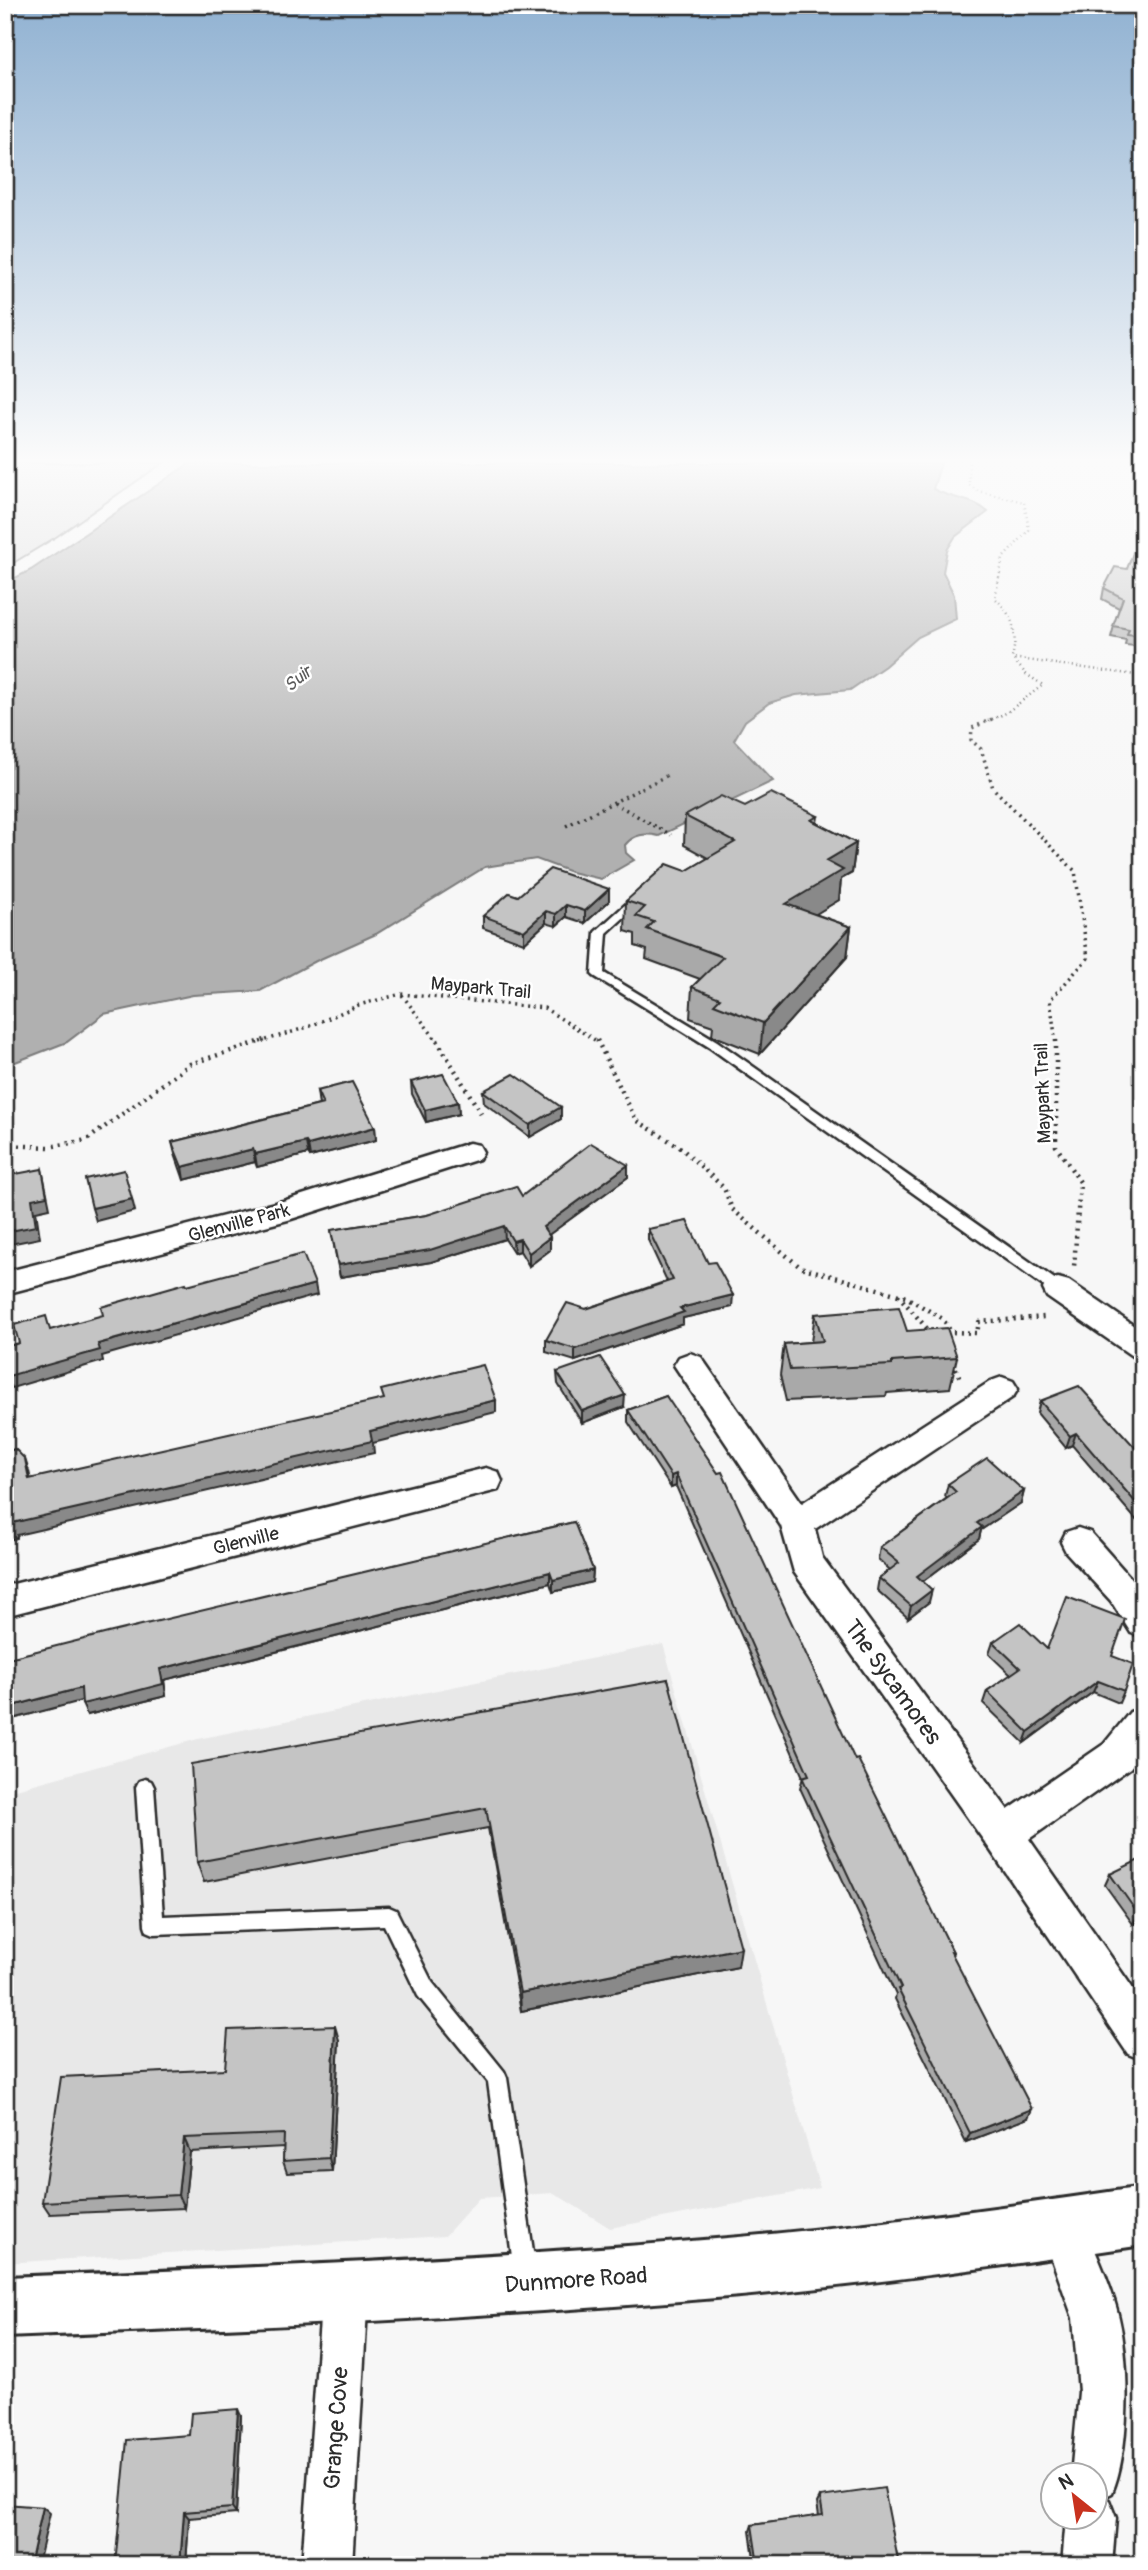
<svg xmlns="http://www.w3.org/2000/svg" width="1148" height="2570" font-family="Pangolin,sans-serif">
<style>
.built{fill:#e8e8e8}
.green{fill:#d9d9d9;stroke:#828282;stroke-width:2}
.water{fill:#b0b0b0;stroke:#7b7b7b;stroke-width:2}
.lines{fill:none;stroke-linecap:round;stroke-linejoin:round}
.lane-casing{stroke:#2b2b2b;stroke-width:5}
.street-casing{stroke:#2b2b2b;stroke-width:5}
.secondary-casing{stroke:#2b2b2b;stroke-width:6}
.path-far2{stroke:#2b2b2b;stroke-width:2.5;stroke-dasharray:1 3.5;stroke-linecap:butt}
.path-far1{stroke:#2b2b2b;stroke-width:3.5;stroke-dasharray:2 4.5;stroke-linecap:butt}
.path{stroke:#2b2b2b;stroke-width:4.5;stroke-dasharray:2 5;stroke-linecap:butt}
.lane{fill:#fff;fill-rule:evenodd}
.street{fill:#fff;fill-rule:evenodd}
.secondary{fill:#fff;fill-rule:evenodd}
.wall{fill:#a9a9a9;stroke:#2b2b2b;stroke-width:2}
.shaded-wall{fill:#898989;stroke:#2b2b2b;stroke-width:2}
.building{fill:#c4c4c4;stroke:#2b2b2b;stroke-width:2}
.labels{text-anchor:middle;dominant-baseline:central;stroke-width:5;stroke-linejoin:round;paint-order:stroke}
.far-water-label{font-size:18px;font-style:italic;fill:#5a5a5a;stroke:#fff}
.street-label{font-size:19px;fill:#2b2b2b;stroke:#fff}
.near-street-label{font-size:23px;fill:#2b2b2b;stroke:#fff}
</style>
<rect width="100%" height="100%" fill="#f7f7f7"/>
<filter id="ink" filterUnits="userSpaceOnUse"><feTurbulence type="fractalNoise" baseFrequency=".0143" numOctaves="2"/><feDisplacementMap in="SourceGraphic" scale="14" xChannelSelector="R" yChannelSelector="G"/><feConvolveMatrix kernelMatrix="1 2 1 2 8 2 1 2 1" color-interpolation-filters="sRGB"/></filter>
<g filter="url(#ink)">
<!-- built -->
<path class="built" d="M663 1644 820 2188 610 2228 554 2193 479 2198 445 2236 5 2263V1792L198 1739Z"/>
<!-- green -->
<path class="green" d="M5 463H163L56 537 5 568Z"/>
<!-- water -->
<path class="water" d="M190 463H941L933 489C953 500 973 498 988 512L955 537 947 550 943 572 954 595 956 619 918 637 885 666 850 690 796 695 769 703 745 721 734 740 773 781 659 836C645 833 634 834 625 845L626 853 634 860 601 879 571 872 536 859 485 867 376 934 316 961 260 991 193 995 104 1014 67 1042 5 1066V583L31 570Z"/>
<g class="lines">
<defs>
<g id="lane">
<path d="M640 894 644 895V899L607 933 604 973 717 1041 1063 1285 1065 1289 1063 1293H1053L709 1047 594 976 592 974 595 932 636 895Z"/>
<path d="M145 1779 151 1781 154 1787 163 1916 389 1907 396 1910 432 1982 504 2071 507 2078 536 2271 533 2279 525 2282 517 2279 514 2271 488 2082 418 1996 384 1925 154 1934 147 1931 145 1925 136 1787 139 1781Z"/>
</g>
<g id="street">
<path d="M469 1143 479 1145 483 1152 479 1159 288 1220 5 1294V1272L283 1201Z"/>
<path d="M1058 1278 1069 1281 1143 1332V1359L1132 1356 1047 1297 1043 1289 1047 1281Z"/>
<path d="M690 1353 701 1357 802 1503 991 1381 1002 1377 1013 1381 1018 1389 1013 1397 815 1529 822 1557 1008 1810 1104 1744 1130 1712 1143 1708V1752L1130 1768 1029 1839 1143 2003V2060L1128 2054 989 1848 794 1572 781 1526 674 1365 679 1357Z"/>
<path d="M486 1468 498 1472 502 1481 498 1490 5 1616V1586Z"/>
<path d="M1078 1528 1090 1532 1143 1592V1637L1131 1633 1111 1601 1066 1552 1061 1542 1066 1532Z"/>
<path d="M1063 2207 1079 2213C1092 2244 1112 2286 1119 2318 1130 2364 1130 2451 1112 2493L1102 2498 1109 2500 1116 2518 1112 2565H1062L1066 2518H1096V2476H1071L1079 2392 1073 2318 1041 2229 1047 2213Z"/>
<path d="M345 2269 361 2276 368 2292 352 2565H302L322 2292 329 2276Z"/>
</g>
<path id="secondary" d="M1143 2187V2245C1001 2266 859 2286 716 2298 479 2318 242 2328 5 2337V2277C242 2268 479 2259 716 2239 859 2227 1001 2208 1143 2187Z"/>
</defs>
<!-- lane casing -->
<use href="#lane" class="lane-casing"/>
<!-- street casing -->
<use href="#street" class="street-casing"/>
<!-- secondary casing -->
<use href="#secondary" class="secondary-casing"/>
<!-- path-far2 -->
<g class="path-far2">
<path d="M969 463V485L978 491 1024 502 1029 530 1003 558 995 598C1014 616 1018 633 1012 658L1143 676"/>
<path d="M988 721 1006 713 1043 685 1026 674 1012 658"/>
</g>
<!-- path-far1 -->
<g class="path-far1">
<path d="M992 719 972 728 971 740 981 749 993 788 1075 871 1088 958 1050 1000 1056 1042"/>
<path d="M614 803 671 835"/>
<path d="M566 826 670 774"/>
<path d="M402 995 438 1042"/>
<path d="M260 1042 308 1027 359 1005 401 994 544 1008 598 1042"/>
</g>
<!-- path -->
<g class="path">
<path d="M437 1040 483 1117"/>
<path d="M597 1040 636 1120 681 1148 724 1188 732 1209 800 1267 906 1297 943 1319 951 1332 977 1333 979 1322 1045 1317"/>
<path d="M1056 1040V1146L1080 1182 1074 1267"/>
<path d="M5 1145 49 1147 87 1140 190 1064 265 1040"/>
<path d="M898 1295 931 1333"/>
<path d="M953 1362 961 1380"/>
</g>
<!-- lane -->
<use href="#lane" class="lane"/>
<!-- street -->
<use href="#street" class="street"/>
<!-- secondary -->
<use href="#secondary" class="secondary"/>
</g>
<!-- wall -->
<g class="wall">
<path d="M1143 532V647L1125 645 1126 640 1111 637 1119 608 1102 599 1104 588 1127 569Z"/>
<path d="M745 807 818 816 817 823 856 843 852 873 841 879 839 900 815 914 851 927 847 957 760 1054 712 1035 713 1026 690 1018 692 987 700 979 646 959 647 950 635 946V934L625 931 626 901 686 871 708 858 684 845 685 816Z"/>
<path d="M609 889V901L585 923 566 917 556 926 546 923 524 943 483 928V916L518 896Z"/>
<path d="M411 1082 458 1102 459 1114 426 1122 412 1094Z"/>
<path d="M317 1091 375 1127 376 1140 310 1157 308 1154 257 1167 255 1162 184 1180 175 1154 172 1142 319 1105Z"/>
<path d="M483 1091 561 1107V1119L530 1137 484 1103Z"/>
<path d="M628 1177 548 1235 550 1250 529 1266 520 1251 514 1253 505 1239 431 1262 340 1277 331 1230 427 1215 522 1196Z"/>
<path d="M648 1229 708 1263 732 1307 683 1318V1324L575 1361 546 1352V1340L586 1309 667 1281 648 1240Z"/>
<path d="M815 1314 907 1331 957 1357 950 1388 887 1393 886 1396 786 1401 780 1375 784 1344 811 1342Z"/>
<path d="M557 1372 624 1407 582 1423 558 1384Z"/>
<path d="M666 1396 953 1952 952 1955 1028 2118 966 2142 895 1999 896 1995 800 1788 803 1777 676 1486 671 1488 628 1422V1410Z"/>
<path d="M1040 1401 1143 1456V1528L1072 1445 1066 1448 1037 1413Z"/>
<path d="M948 1484 1024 1491 1021 1503 981 1530 979 1539 922 1582 929 1602 908 1618 877 1590 879 1578 890 1570 878 1559 880 1547 947 1498 945 1496Z"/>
<path d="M574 1522 593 1570 592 1582 553 1592 550 1583 164 1680 166 1696 129 1705 87 1715 82 1700 5 1721V1659Z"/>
<path d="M993 1642 1112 1656 1124 1691 1119 1703 1093 1692 1024 1743 983 1703 987 1691 1011 1675 989 1654Z"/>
<path d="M668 1679 738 1967 521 2011 488 1828 204 1882 197 1862Z"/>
<path d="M1110 1874 1143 1919 1133 1924 1105 1885Z"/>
<path d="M339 2040 332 2171 287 2173 283 2161 284 2147 190 2152 184 2208 50 2214 42 2202 225 2069Z"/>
<path d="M241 2416 236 2514 189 2518 186 2565H115L189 2435Z"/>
<path d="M820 2497 899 2565H755L750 2531 752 2525 819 2516 817 2503Z"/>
</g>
<!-- shaded-wall -->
<g class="shaded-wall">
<path d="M856 843 852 873 841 879 839 900 783 934 786 904 826 861Z"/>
<path d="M609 889V901L585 923V911Z"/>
<path d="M566 905V917L556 926V914Z"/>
<path d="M546 911V923L524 943V931Z"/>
<path d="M851 927 847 957 760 1054 763 1023Z"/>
<path d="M458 1102 459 1114 426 1122 425 1110Z"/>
<path d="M561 1107V1119L530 1137V1125Z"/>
<path d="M375 1127 376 1140 310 1157 308 1145Z"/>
<path d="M306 1142 308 1154 257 1167 255 1154Z"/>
<path d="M253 1149 255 1162 184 1180 182 1167Z"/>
<path d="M628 1165V1177L543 1239V1227Z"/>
<path d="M42 1169 50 1208 36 1211 40 1238 5 1245V1232L32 1199Z"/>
<path d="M132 1199 135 1211 96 1221 92 1208Z"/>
<path d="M504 1226 505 1239 431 1262 340 1277 338 1265Z"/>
<path d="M550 1237V1250L529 1266V1253Z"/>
<path d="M520 1239V1251L514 1253 513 1241Z"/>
<path d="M315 1284 317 1295 102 1356 103 1361 5 1390V1377L98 1344Z"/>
<path d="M733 1295 732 1307 683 1318V1324L575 1361V1349L680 1308Z"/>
<path d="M625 1395 624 1407 582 1423V1411Z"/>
<path d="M496 1400V1412L373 1443 374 1453 17 1535V1538L5 1541V1528L12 1523 370 1431Z"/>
<path d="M1076 1433 1072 1445 1066 1448 1070 1436Z"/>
<path d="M25 1459 29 1471 33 1490 29 1479Z"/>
<path d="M676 1474V1486L671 1488V1476Z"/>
<path d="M1024 1491 1021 1503 981 1530 979 1539 914 1588 917 1576 977 1523Z"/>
<path d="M593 1570 592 1582 553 1592V1580Z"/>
<path d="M550 1572V1583L164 1680 166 1696 87 1715 82 1704 160 1669Z"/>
<path d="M932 1590 929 1602 908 1618 911 1606Z"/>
<path d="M1098 1681 1093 1692 1024 1743 1028 1732Z"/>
<path d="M81 1688 85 1700 5 1721V1708Z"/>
<path d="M1143 1911V1919L1133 1924 1138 1914Z"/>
<path d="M741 1948 738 1967 521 2011 520 1993Z"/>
<path d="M335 2026 339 2040 332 2171 329 2158Z"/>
<path d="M1032 2109 1028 2118 966 2142 970 2133Z"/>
<path d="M184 2138 190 2152 184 2208 178 2195Z"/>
<path d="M238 2409 241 2416 236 2514 232 2508Z"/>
<path d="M43 2507 50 2513 38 2565H30Z"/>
<path d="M184 2512 189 2518 186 2565H180Z"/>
</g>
<!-- building -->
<g class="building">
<path d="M1141 532H1143V636L1127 634 1129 629 1113 626 1123 598 1104 588 1115 567 1127 569Z"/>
<path d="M771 793 818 816 811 820 856 843 826 861 843 870 786 904 851 927 763 1023 714 1004 720 998 692 987 723 957 647 929 654 922 636 916 645 907 626 901 667 864 686 871 735 842 685 816 721 796 745 807Z"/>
<path d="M550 869 609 889 585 911 566 905 556 914 546 911 524 931 483 916 509 893 518 896Z"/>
<path d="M443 1074 458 1102 425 1110 411 1082Z"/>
<path d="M514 1074 561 1107 530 1125 483 1091Z"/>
<path d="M352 1082 375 1127 308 1145 306 1142 255 1154 253 1149 182 1167 172 1142 323 1104 317 1091Z"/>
<path d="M591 1143 628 1165 543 1227 550 1237 529 1253 520 1239 513 1241 504 1226 430 1250 338 1265 331 1230 427 1215 516 1186 522 1196Z"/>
<path d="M42 1169 47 1196 32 1199 36 1226 5 1232V1176Z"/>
<path d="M124 1170 132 1199 92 1208 85 1179Z"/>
<path d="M687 1221 708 1263 715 1262 733 1295 680 1308 684 1312 575 1349 546 1340 567 1303 586 1309 673 1280 648 1229Z"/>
<path d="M303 1254 315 1284 98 1344 100 1350 5 1377V1347L19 1343 14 1325 46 1316 50 1330 103 1315 101 1307 186 1283 187 1285Z"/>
<path d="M899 1307 907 1331 947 1328 957 1357 892 1362V1365L790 1370 784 1344 823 1341 815 1314Z"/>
<path d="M600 1357 625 1395 582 1411 557 1372Z"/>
<path d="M483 1365 496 1400 370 1431 372 1441 12 1523 13 1526 5 1528V1452L15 1449 25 1459 29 1479 384 1399 381 1390Z"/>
<path d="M1079 1386 1143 1456V1511L1076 1433 1070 1436 1040 1401Z"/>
<path d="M666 1396 718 1473 722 1472 855 1760 858 1759 953 1952H951L1032 2109 970 2133 898 1989 901 1988 802 1777 809 1775 676 1474 671 1476 628 1410Z"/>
<path d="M987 1458 1024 1491 977 1523 982 1527 917 1576 932 1590 911 1606 879 1578 899 1563 880 1547 956 1492 948 1484Z"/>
<path d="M574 1522 593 1570 553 1580 550 1572 160 1669 163 1684 125 1694 82 1704 81 1688 5 1708V1659L108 1633Z"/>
<path d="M1067 1597 1125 1619 1112 1656 1133 1664 1124 1691 1098 1681 1028 1732 987 1691 1020 1668 993 1642 1020 1623 1047 1649Z"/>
<path d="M668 1679 741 1948 520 1993 486 1808 197 1862 191 1764Z"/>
<path d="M1143 1858V1911L1138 1914 1110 1874Z"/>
<path d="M335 2026 329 2158 283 2161 284 2134 184 2138 178 2195 42 2202 61 2077 225 2069 228 2030Z"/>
<path d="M238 2409 232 2508 184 2512 180 2565H115L127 2440 189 2435 191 2413Z"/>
<path d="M884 2488 899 2565H758L752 2525 823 2515 820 2497Z"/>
<path d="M5 2504 43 2507 30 2565H5Z"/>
</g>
</g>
<!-- sky -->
<linearGradient id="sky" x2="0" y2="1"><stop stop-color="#91b2d2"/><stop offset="0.56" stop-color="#fbfbfb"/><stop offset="1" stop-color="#fbfbfb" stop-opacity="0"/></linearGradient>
<rect width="1148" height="822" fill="url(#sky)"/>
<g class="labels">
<!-- far-water labels -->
<g class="far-water-label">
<text transform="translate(298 679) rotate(-39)">Suir</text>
</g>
<!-- street labels -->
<g class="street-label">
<text transform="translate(481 988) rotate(5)">Maypark Trail</text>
<text transform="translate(1043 1093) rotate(-92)">Maypark Trail</text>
<text transform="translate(239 1223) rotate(-15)">Glenville Park</text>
<text transform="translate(246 1541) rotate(-14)">Glenville</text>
</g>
<!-- near-street labels -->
<g class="near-street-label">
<text transform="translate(893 1682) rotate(54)">The Sycamores</text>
<text transform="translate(576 2280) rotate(-4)">Dunmore Road</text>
<text transform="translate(336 2428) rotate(-86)">Grange Cove</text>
</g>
</g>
<!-- margin -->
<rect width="1148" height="2570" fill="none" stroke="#fff" stroke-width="28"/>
<rect x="14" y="14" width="1120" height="2542" fill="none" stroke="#2b2b2b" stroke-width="2.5" filter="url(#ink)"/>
<!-- north arrow -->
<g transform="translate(1074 2496) rotate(330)"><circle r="33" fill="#ffffff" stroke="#aaaaaa" stroke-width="2"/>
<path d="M0-5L12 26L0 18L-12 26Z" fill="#c8321e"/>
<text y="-10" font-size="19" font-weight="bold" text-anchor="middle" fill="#2b2b2b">N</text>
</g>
</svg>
